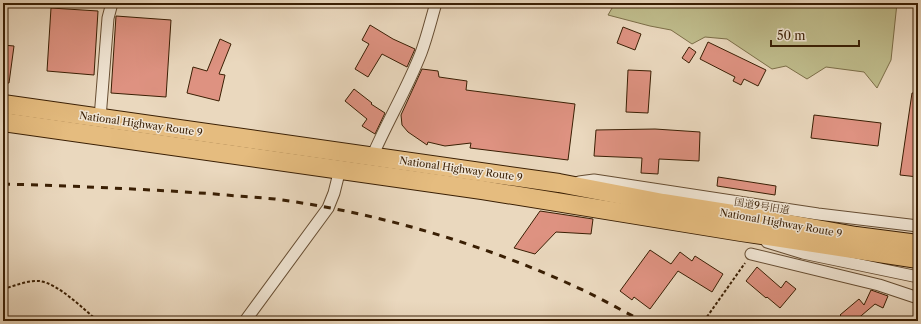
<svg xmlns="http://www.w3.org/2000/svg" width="921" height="324" font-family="'Libre Caslon Text','Noto Serif JP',serif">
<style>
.green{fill:#bfbc8c;stroke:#7c6e48}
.building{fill:#de9281;stroke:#3a1f04}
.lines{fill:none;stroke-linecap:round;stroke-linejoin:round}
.minor-casing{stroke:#664d32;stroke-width:13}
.trunk-casing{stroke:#3a1f04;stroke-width:20}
.path{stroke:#3a1f04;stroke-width:2;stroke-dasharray:3 2;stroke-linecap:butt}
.minor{stroke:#f1e6d5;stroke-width:11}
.trunk{stroke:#e5bc7f;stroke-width:18}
.rail{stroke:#3a1f04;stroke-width:3;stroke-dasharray:7 7;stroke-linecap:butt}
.labels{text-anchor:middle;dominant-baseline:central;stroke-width:3;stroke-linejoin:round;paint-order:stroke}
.street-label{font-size:10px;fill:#3a1f04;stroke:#f1e6d5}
</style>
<rect width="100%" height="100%" fill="#ead8be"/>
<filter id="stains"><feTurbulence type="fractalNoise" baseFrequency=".005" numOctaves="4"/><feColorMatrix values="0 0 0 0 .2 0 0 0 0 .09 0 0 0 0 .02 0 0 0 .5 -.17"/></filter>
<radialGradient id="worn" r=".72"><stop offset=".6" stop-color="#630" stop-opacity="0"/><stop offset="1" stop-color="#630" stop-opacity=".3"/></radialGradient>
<!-- green -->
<path class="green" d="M615 3H897L891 60 877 88 864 72 826 67 807 79 786 66 772 69 727 39 705 37 692 44 671 30 650 26 608 15Z"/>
<!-- building -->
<g class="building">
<path d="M51 8 98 11 94 75 47 71Z"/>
<path d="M116 16 171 20 166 97 111 93Z"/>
<path d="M370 25 393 39 415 49 407 67 382 54 368 77 355 69 369 44 362 40Z"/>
<path d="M623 27 641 34 635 50 617 43Z"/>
<path d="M220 39 231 44 219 74 225 75 219 101 187 93 193 67 207 71Z"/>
<path d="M708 42 766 70 758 86 744 79 741 85 733 81 735 77 700 59Z"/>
<path d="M3 45 14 46 9 83H3Z"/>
<path d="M689 47 696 52 689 63 682 58Z"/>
<path d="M422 69 438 71 439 77 467 81 466 90 575 104 568 160 470 148 471 143 445 146 428 142 427 145 408 132 402 125 401 115Z"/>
<path d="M628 70 651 71 648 113 626 112Z"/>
<path d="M354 89 372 103 371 104 385 113 375 134 362 126 367 119 345 101Z"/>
<path d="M912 93H918V177L900 175Z"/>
<path d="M814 115 881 123 878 146 811 138Z"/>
<path d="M655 129 700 132 699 161 659 159 658 174 641 173 642 158 594 156 596 130Z"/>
<path d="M718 177 776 186 775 195 717 186Z"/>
<path d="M540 211 593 219 591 234 556 232 535 254 514 248Z"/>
<path d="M650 250 671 264 680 252 692 261 695 256 723 274 712 292 678 271 650 309 634 297 632 300 620 291Z"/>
<path d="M757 267 781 288 786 281 796 289 780 308 767 297 766 298 746 281Z"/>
<path d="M871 290 888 296 883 308 875 304 855 321H846L840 315 859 299 864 305Z"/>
</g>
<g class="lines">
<defs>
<g id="minor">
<path d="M100 118 108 18 112 3"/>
<path d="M372 157C387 122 407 89 421 53 427 37 431 20 436 3"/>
<path d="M579 182 594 180 818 214 918 226"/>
<path d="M767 242 803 253 918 277"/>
<path d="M751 254 879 285 918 298"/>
<path d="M245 321 328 208 334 193 340 169"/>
</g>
<g id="trunk">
<path d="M3 104 559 183 663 203 739 215 856 236 918 244"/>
<path d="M3 122 482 190 741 232 918 259"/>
</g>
</defs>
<!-- minor casing -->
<use href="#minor" class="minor-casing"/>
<!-- trunk casing -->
<use href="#trunk" class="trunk-casing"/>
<!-- path -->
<g class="path">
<path d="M3 289C15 286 27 280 39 281 58 283 83 309 98 321"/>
<path d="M704 321 745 263"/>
</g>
<!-- minor -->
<use href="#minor" class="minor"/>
<!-- trunk -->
<use href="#trunk" class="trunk"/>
<!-- rail -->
<path class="rail" d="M3 184C74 186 145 189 215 194 235 196 255 197 275 199 381 213 493 247 589 293 607 302 625 312 642 321"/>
</g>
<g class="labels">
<!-- street labels -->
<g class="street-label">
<text transform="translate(141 124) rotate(8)">National Highway Route 9</text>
<text transform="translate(461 169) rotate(8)">National Highway Route 9</text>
<text transform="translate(762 206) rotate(9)">国道9号旧道</text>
<text transform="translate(781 223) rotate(10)">National Highway Route 9</text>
</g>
</g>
<!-- margin -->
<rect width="921" height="324" fill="none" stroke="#ead8be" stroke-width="16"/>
<rect x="4" y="4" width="913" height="316" fill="none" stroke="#3a1f04" stroke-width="2"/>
<rect x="8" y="8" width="905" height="308" fill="none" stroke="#3a1f04"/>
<!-- scale -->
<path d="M771 40v6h88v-6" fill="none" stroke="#3a1f04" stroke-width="2"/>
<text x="777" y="40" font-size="12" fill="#3a1f04" stroke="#f1e6d5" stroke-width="3" paint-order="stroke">50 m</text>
<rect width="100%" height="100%" filter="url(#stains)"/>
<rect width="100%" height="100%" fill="url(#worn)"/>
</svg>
